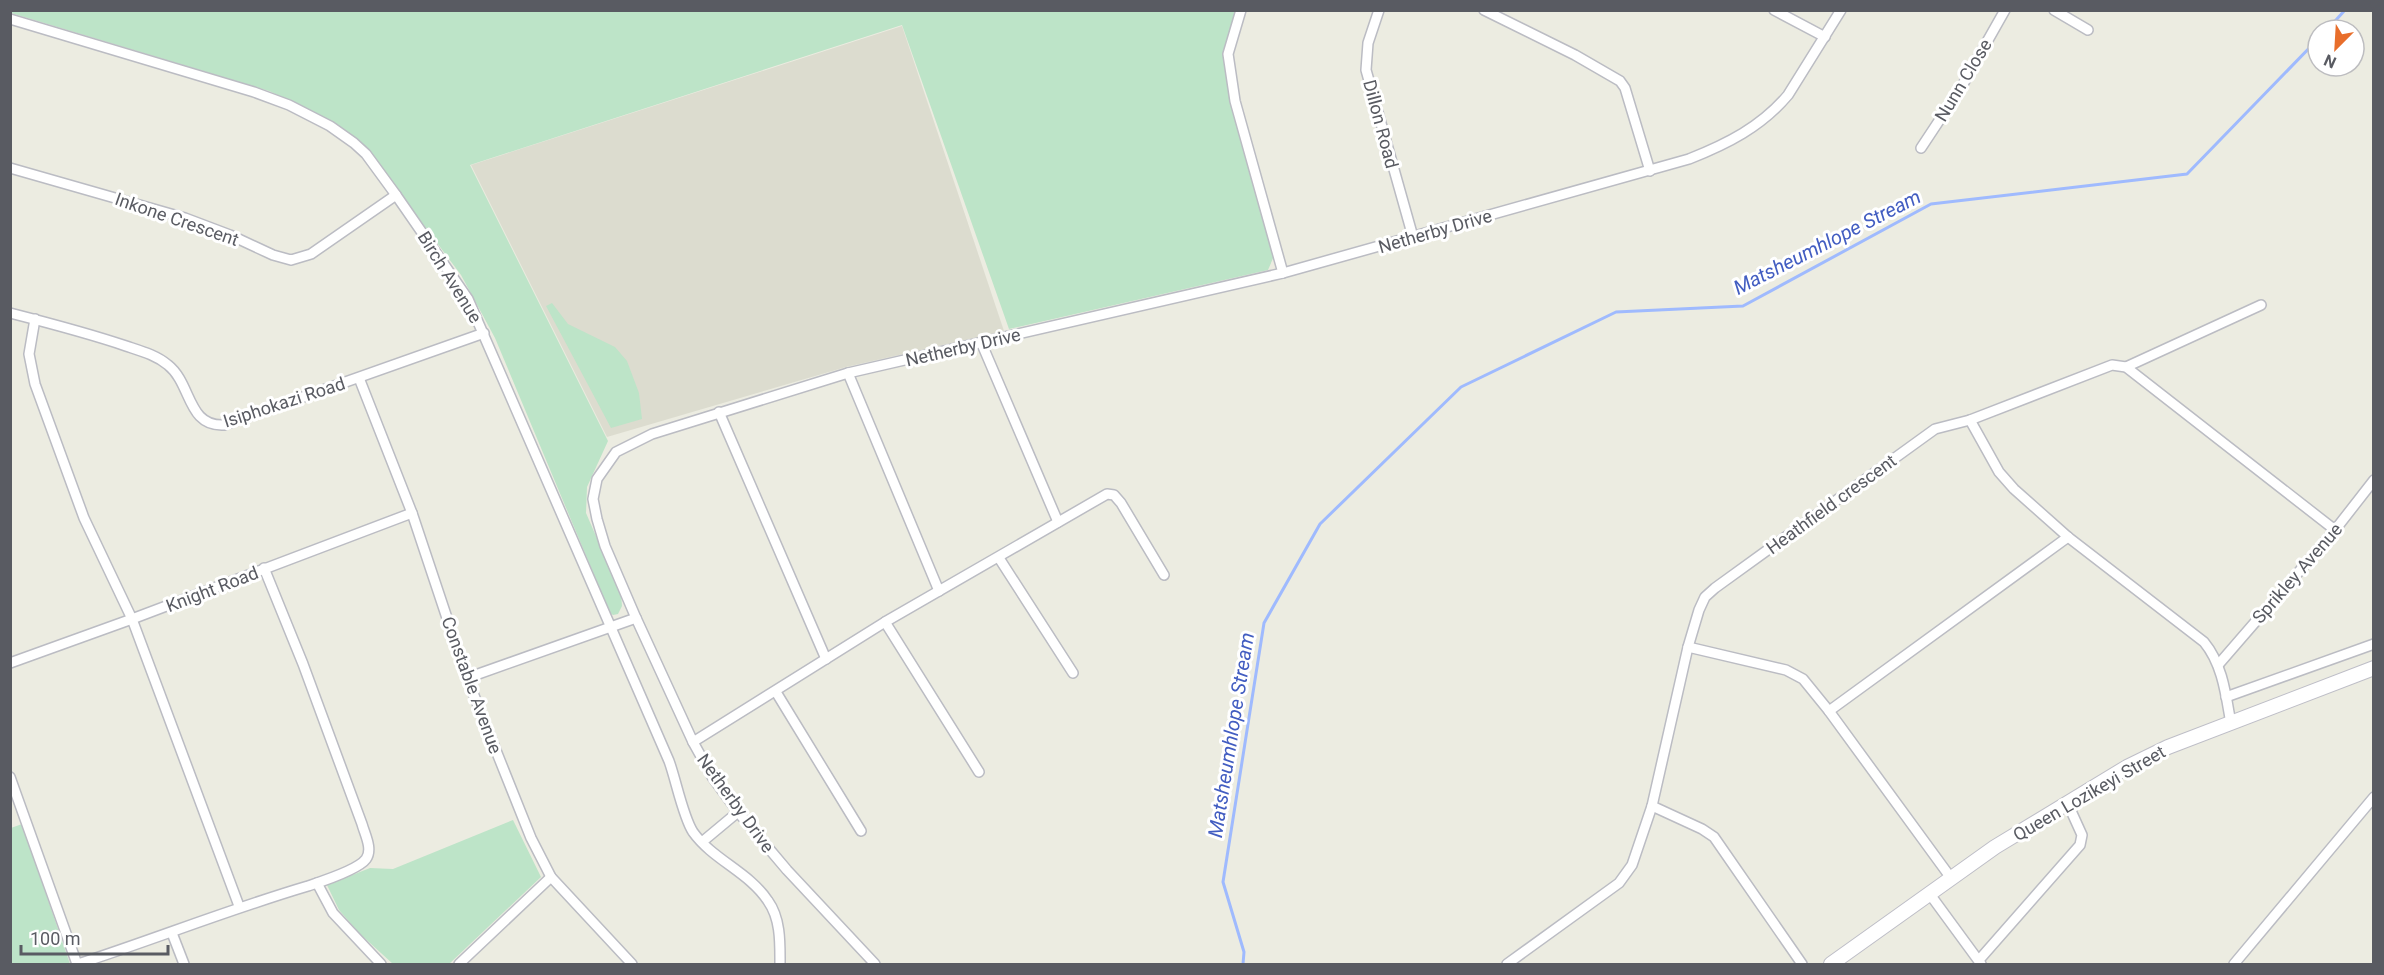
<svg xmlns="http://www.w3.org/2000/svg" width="2384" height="975" font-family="Roboto,sans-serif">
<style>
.education{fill:#dcdccf}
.green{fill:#bde4c8}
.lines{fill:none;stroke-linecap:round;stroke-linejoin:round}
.stream{stroke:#9fbafe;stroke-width:3}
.street-casing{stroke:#bbbcc3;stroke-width:12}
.secondary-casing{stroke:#bebec7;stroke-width:16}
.street{stroke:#fff;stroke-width:9}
.secondary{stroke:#fff;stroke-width:14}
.labels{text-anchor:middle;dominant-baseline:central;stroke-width:6;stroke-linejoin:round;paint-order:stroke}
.street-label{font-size:18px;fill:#595b62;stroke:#fff}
.water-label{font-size:20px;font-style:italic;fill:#425dc1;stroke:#fff}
</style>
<rect width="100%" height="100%" fill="#ecece1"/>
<!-- education -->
<path class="education" d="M902 26 1004 331 846 367 607 437 471 165Z"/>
<!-- green -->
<g class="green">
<path d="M10 11H1237L1224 54 1274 256 1268 270 1009 329 902 25 470 165 608 441 587 487 586 513 621 594 622 606 618 614 613 615 610 613 495 338 461 275 366 148 332 121 269 91 11 13Z"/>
<path d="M552 303 568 324 615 347 627 361 639 393 642 419 611 428 546 306Z"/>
<path d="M513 820 541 877 449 964H393L359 933 339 910 327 885 370 868 393 869Z"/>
<path d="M22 824 70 964H11V828Z"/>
</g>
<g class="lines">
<!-- stream -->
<g class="stream">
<path d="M2327 30 2345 10"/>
<path d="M1243 964 1244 952 1223 882 1264 623 1320 524 1461 387 1616 312 1743 306 1931 204 2187 174 2318 39"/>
</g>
<defs>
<g id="street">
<path d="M1241 10 1228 54 1235 101 1283 273"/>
<path d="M1379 10 1368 43 1366 70 1413 237"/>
<path d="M1484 10 1575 55 1620 81 1625 88 1650 171"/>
<path d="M1774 10 1825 37"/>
<path d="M2054 10 2088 30"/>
<path d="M10 19 254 92 289 105 330 126 354 143 366 154 396 195 468 299 669 761C676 780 683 817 693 832 713 860 749 872 768 901 781 919 780 944 780 964"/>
<path d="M1921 148 1962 86 2005 10"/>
<path d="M10 168 185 218 230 235 273 255 291 260 311 254 396 195"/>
<path d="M10 313C49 323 88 333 126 346 141 351 156 355 168 365 192 384 187 427 224 425L484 333"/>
<path d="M35 319 29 354 35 384 84 518 132 619 239 906"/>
<path d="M981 342 1058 522"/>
<path d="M2126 367 2261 305"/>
<path d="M848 373 939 591"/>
<path d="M359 378 412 513 467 678 531 838 551 877 632 964"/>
<path d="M719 412 826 659"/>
<path d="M1970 420 1999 472 2014 489 2068 537 2204 642C2223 665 2226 696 2231 724"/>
<path d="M999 558 1073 673"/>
<path d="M885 622 979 772"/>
<path d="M1688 647 1786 670 1803 679 1829 711 1951 878"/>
<path d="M10 663 132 619 412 513"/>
<path d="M2218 665 2335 530 2374 480"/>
<path d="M467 678 636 618"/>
<path d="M776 692 861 831"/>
<path d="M2226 697 2374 644"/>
<path d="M1829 711 2068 537"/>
<path d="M693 742 885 622 1107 494 1114 495 1121 503 1164 575"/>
<path d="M10 777 77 964"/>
<path d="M1652 806 1702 829 1714 837 1802 964"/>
<path d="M702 842 738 812"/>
<path d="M317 883 333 913 381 964"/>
<path d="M1929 893 1981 964"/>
<path d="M172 933 184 964"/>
<path d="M1979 960 2080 845 2082 835 2067 802"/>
<path d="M78 964C155 939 230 909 308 886 320 882 358 870 366 859 373 849 365 835 362 824L303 664 264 568"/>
<path d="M459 964 551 877"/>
<path d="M875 964 787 870 738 812 713 778 693 742 636 618 605 546 597 519 593 499 597 479 616 452 652 434 848 373 1283 273 1689 159C1727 144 1761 127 1788 95L1841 10"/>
<path d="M1507 964 1619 883 1632 865 1652 806 1688 647 1699 610 1705 597 1715 588 1935 429 1970 420 2112 365 2126 367 2335 530"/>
<path d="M2234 964 2374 797"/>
</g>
<path id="secondary" d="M1831 964 1995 847 2127 767 2168 747 2374 668"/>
</defs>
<!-- street casing -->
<use href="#street" class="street-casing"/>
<!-- secondary casing -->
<use href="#secondary" class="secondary-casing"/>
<!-- street -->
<use href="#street" class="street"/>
<!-- secondary -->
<use href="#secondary" class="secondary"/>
</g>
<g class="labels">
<!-- street labels -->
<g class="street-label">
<text transform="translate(1963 80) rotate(-59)">Nunn Close</text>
<text transform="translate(1381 124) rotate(75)">Dillon Road</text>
<text transform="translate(177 219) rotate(19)">Inkone Crescent</text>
<text transform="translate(1435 231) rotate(-16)">Netherby Drive</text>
<text transform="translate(450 277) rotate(58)">Birch Avenue</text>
<text transform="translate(963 347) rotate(-13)">Netherby Drive</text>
<text transform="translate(284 402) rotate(-18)">Isiphokazi Road</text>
<text transform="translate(1831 504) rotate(-36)">Heathfield crescent</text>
<text transform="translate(2297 573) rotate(-49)">Sprikley Avenue</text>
<text transform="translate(212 589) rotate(-21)">Knight Road</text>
<text transform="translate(472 685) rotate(70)">Constable Avenue</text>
<text transform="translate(2089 793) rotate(-30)">Queen Lozikeyi Street</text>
<text transform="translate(736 803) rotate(54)">Netherby Drive</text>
</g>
<!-- water labels -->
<g class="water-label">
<text transform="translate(1827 242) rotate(-27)">Matsheumhlope Stream</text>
<text transform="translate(1231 735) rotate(-81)">Matsheumhlope Stream</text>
</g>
</g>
<!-- border -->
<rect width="2384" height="975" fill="none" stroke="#595b62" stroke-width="24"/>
<!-- north arrow -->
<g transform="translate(2336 48) rotate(204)"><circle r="28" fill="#ffffff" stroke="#bdbdc0" stroke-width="1.5"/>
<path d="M0-4.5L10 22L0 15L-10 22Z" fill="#e86e2b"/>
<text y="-9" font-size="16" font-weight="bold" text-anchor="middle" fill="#595b62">N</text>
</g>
<!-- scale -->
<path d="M21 945v9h147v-9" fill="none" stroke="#595b62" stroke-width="3"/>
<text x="30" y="945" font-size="18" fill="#595b62" stroke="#ffffff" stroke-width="4.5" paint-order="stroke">100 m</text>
</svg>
